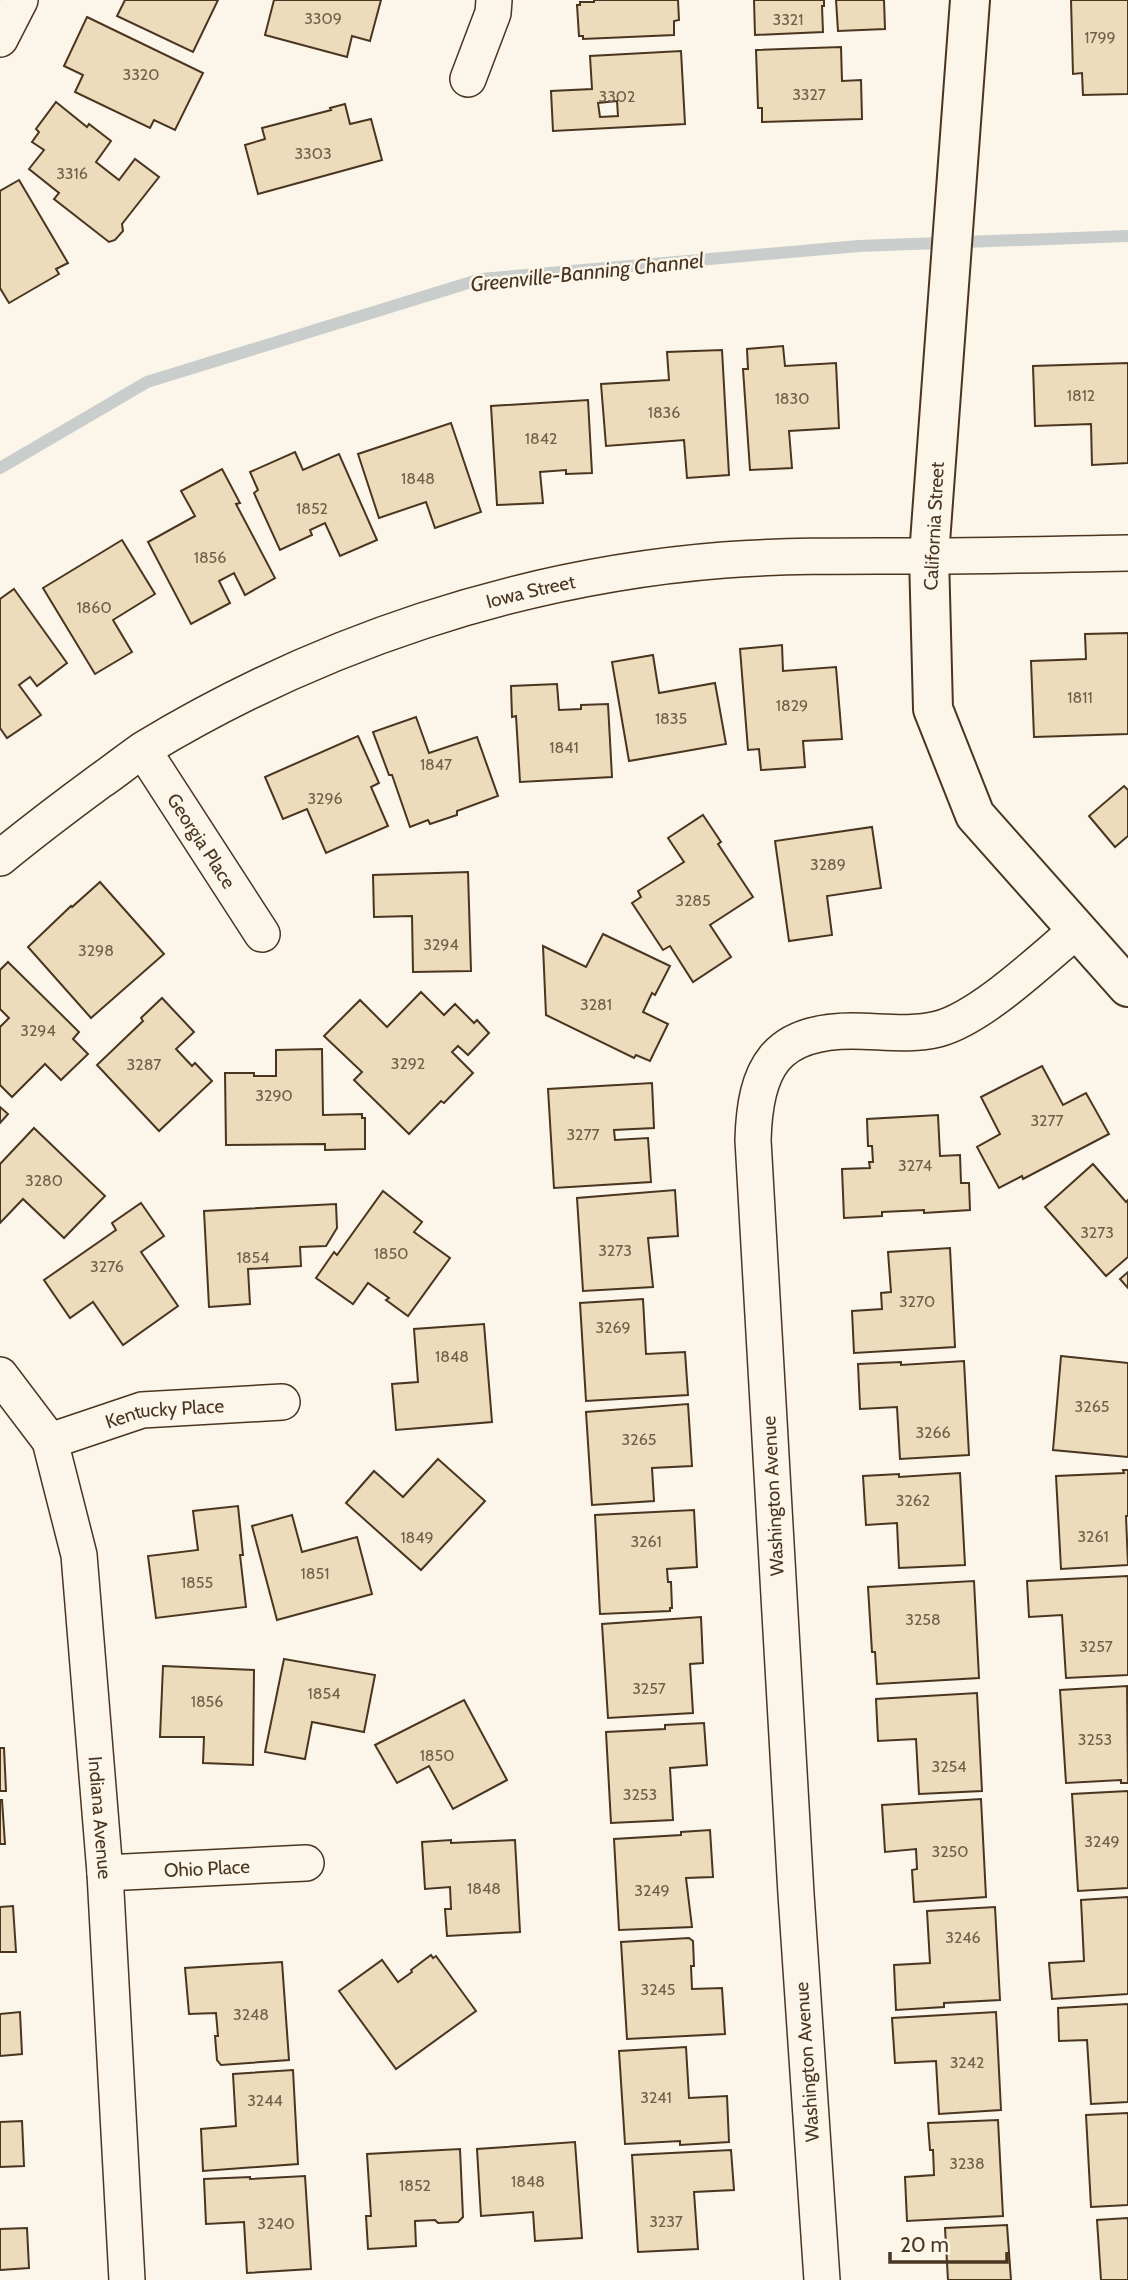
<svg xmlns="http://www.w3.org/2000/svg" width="1128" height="2280" font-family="Cabin,sans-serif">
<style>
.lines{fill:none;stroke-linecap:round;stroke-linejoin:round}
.stream{stroke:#c9cecd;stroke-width:12}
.building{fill:#ecdcbc;stroke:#4a3520;stroke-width:2;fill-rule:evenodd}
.minor-casing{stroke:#4a3520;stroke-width:38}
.tertiary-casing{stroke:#4a3520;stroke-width:42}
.minor{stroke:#fbf6e9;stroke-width:35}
.tertiary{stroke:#fbf6e9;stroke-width:38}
.labels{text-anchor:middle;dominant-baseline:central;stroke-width:5;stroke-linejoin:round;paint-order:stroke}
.number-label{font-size:16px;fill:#725f47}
.street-label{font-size:19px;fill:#4a3520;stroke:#fbf6e9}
.water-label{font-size:21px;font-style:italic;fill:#4a3520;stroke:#fbf6e9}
</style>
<rect width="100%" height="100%" fill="#fbf6e9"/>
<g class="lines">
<!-- stream -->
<path class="stream" d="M0 468 147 382 481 279 859 246 1128 236"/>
</g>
<!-- building -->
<g class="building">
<path d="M125 0H218L193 52 117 16Z"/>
<path d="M274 0H381L370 41 352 36 347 57 265 35Z"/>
<path d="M594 0H678L679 20 674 21V35L583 39V36H579L577 5H580V2H594Z"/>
<path d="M754 0H824V6H822L823 32 755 35Z"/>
<path d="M836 0H884L885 29 838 31Z"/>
<path d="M1071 0H1128V94L1083 95 1082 73 1073 74Z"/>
<path d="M87 17 203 73 175 130 154 120 150 128 75 92 83 75 64 66Z"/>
<path d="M841 47 842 81 861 80 862 119 762 122V108H758L756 50Z"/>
<path d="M681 51 685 124 553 131 551 91 592 89 590 56ZM617 101 618 116 600 117 598 103Z"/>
<path d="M56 102 87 127 89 124 111 141 96 162 119 180 135 159 159 177 122 224 123 231 115 240 109 242 54 199 59 193 29 169 44 150 32 142 39 132 36 129Z"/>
<path d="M345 104 350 124 371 119 382 160 258 194 245 145 265 139 262 128 331 110 330 108Z"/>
<path d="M19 180 68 263 56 269 59 274 9 303 0 288V191Z"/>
<path d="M783 346 785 366 836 363 839 428 789 431 792 468 750 470 743 369H748L747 349Z"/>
<path d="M722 350 729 475 687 478 684 440 606 446 601 384 669 380 667 352Z"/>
<path d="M1128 363V463L1092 465 1091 424 1035 426 1033 366Z"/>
<path d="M588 400 592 473 566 474V470L540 472 543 503 497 505 491 406Z"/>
<path d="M451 423 481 512 435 528 426 502 379 518 358 454Z"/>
<path d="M295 452 303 470 339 454 377 540 340 556 325 523 310 530 312 535 280 550 254 493 258 490 250 472Z"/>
<path d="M222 469 240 503 236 504 275 578 245 595 234 573 219 581 230 603 191 624 148 542 195 516 181 491Z"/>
<path d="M122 540 155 594 113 620 132 652 95 674 43 588Z"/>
<path d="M14 589 67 663 37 686 30 677 19 685 41 715 7 738 0 728V599Z"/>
<path d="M1128 633V734L1034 737 1031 661 1086 659 1085 634Z"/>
<path d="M782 645 783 671 836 667 842 739 803 741 805 767 761 770 759 749 748 750 740 649Z"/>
<path d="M653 655 659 693 715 683 726 744 629 761 612 662Z"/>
<path d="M557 684 559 710 581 709V705L608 704 612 777 520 782 516 716 512 717 511 686Z"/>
<path d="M416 717 429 753 477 737 498 796 457 811V815L430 824 428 820 410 827 392 775H389L373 732Z"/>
<path d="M358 736 379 783 371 787 388 826 326 853 307 809 283 819 265 777Z"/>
<path d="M1124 786 1128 790V836L1115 847 1089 816Z"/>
<path d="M703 815 721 842 718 844 753 897 710 925 731 957 693 982 670 946 663 950 632 903 641 897 638 891 684 862 668 838Z"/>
<path d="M872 827 881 888 827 896 832 935 789 941 775 841Z"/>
<path d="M468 872 471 971 413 972 412 916 374 917 373 875Z"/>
<path d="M100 882 164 954 91 1018 28 947 71 906 72 907Z"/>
<path d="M603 934 670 966 655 995 652 993 643 1012 668 1024 650 1061 636 1055 634 1058 546 1015 543 946 586 967Z"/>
<path d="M8 962 79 1032 73 1039 88 1054 61 1080 45 1064 12 1097 0 1085V1027L9 1018 0 1009V970Z"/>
<path d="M421 992 444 1015 455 1004 474 1023 477 1020 489 1033 468 1055 458 1046 452 1052 473 1073 444 1103 441 1101 409 1134 354 1080 362 1072 324 1036 360 1000 387 1027Z"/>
<path d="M162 998 194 1032 176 1049 192 1066 195 1063 212 1081 159 1131 97 1065 143 1021 141 1018Z"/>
<path d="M322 1049 323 1115 362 1114V1118H365V1149L325 1150V1144L226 1145 225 1073H254V1076H276V1050Z"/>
<path d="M1042 1066 1063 1105 1086 1093 1109 1134 1023 1179 1022 1176 999 1188 977 1147 1000 1134 981 1097Z"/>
<path d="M652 1083 654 1128 614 1130 615 1140 648 1138 651 1182 554 1188 548 1089Z"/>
<path d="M0 1107 8 1114 0 1123Z"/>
<path d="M938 1115 940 1156 960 1155 961 1183H969L970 1210 924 1213V1210L882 1212V1216L844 1218 842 1169 870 1168 869 1162H873L872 1146H868L867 1119Z"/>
<path d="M34 1128 105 1196 64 1238 23 1199 0 1223V1164Z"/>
<path d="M1093 1164 1126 1202 1128 1200V1257L1106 1276 1045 1207Z"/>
<path d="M675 1190 678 1236 648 1238 653 1287 583 1291 577 1198Z"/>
<path d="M383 1191 422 1222 414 1232 450 1258 408 1316 386 1300 389 1298 368 1283 353 1304 316 1278 334 1252 337 1255Z"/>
<path d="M141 1203 164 1236 141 1252 178 1306 123 1345 93 1302 70 1318 44 1280 116 1230 112 1223Z"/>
<path d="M336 1204 337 1228 326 1246 300 1247 301 1266 248 1269 250 1304 209 1307 204 1211Z"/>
<path d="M950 1248 955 1347 854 1353 852 1311 882 1309 881 1293 891 1292 888 1252Z"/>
<path d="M1128 1272V1288L1120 1279Z"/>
<path d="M643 1299 646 1354 685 1352 688 1395 586 1401 580 1303Z"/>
<path d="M484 1324 492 1422 396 1430 392 1384 418 1382 414 1329Z"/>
<path d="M1061 1356 1128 1363V1457L1053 1450Z"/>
<path d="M964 1361 969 1455 900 1459 897 1407 860 1409 858 1364 901 1362V1365Z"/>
<path d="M688 1404 692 1466 652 1468 654 1501 592 1505 586 1412Z"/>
<path d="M438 1459 485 1501 421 1570 346 1503 374 1471 403 1497Z"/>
<path d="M1123 1470H1128V1516H1126L1128 1565 1061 1569 1056 1476 1124 1473Z"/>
<path d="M960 1473 965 1565 899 1568 897 1523 866 1525 863 1476 899 1474V1477Z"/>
<path d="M238 1506 243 1555H240L246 1607 156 1618 148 1556 198 1550 193 1511Z"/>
<path d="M694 1510 697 1567 667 1569 668 1582H671L672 1608H670V1611L600 1614 595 1515Z"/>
<path d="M292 1515 302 1552 357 1537 372 1594 277 1620 252 1526Z"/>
<path d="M1128 1576V1675L1066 1678 1062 1615 1029 1617 1027 1581Z"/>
<path d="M974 1581 979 1678 877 1684 875 1652H872L868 1587Z"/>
<path d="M701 1617 703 1663 690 1664 693 1713 608 1718 602 1624Z"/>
<path d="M284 1659 375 1675 364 1732 312 1722 305 1759 265 1752Z"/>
<path d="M163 1666 254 1670 253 1765 203 1763 204 1737H160Z"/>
<path d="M1127 1686 1128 1783H1121V1780L1066 1783 1060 1690Z"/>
<path d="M977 1693 982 1791 919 1794 916 1739 878 1741 876 1699Z"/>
<path d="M464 1700 507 1780 453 1809 429 1766 397 1783 375 1745Z"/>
<path d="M704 1723 707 1765 670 1768 673 1820 611 1823 606 1732 665 1729V1725Z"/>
<path d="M0 1748H4L6 1791H0Z"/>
<path d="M1128 1791V1888L1078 1891 1072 1794Z"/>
<path d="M981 1799 986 1897 914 1902 912 1870 917 1869 916 1849 885 1852 882 1805Z"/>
<path d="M0 1800H2L5 1844H0Z"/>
<path d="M710 1830 713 1877 686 1878 692 1927 619 1930 614 1839 681 1835V1832Z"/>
<path d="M451 1840V1843L515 1840 520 1932 447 1936 445 1909H451L450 1887 425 1889 422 1842Z"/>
<path d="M1128 1897V1994L1052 1999 1049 1963 1084 1961 1081 1900Z"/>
<path d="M13 1906 16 1952H0V1907Z"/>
<path d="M995 1907 1000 2000 944 2003V2007L896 2010 894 1965 930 1963 927 1911Z"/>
<path d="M689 1938 693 1941 694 1966H691L692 1989 722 1988 725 2034 627 2039 621 1942Z"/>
<path d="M431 1955 433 1958 436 1956 476 2011 396 2069 339 1991 382 1960 398 1982 412 1972 411 1970Z"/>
<path d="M282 1962 289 2060 221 2065 217 2060 215 2036H218L216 2013 189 2014 185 1968Z"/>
<path d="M1128 2004V2102L1091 2104 1087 2040 1059 2041 1058 2008Z"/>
<path d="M20 2012 22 2054 0 2056V2014Z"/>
<path d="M996 2012 1001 2110 939 2114 936 2061 895 2063 892 2018Z"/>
<path d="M686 2047 689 2098 727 2096 729 2142 680 2145V2141L625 2144 619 2051Z"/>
<path d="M293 2070 298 2164 203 2171 201 2129 236 2126 233 2074Z"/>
<path d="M1128 2113V2205L1091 2207 1086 2115Z"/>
<path d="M998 2120 1003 2216 907 2221 905 2177 934 2175 933 2150H930L928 2123Z"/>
<path d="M22 2121 24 2166 0 2167V2122Z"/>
<path d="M575 2142 582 2238 535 2241 533 2212 481 2216 477 2149Z"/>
<path d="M460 2149 463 2217 458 2222 438 2223 435 2220 415 2221 416 2246 368 2249 366 2216H371L367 2154Z"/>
<path d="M731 2150 734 2190 694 2192 698 2249 638 2252 632 2155Z"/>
<path d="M305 2176 311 2269 247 2273 244 2222 206 2224 204 2179 250 2177V2179Z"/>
<path d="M1128 2218V2280H1101L1097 2220Z"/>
<path d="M1007 2225 1011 2280H948L945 2228Z"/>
<path d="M27 2228 29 2268 0 2270V2229Z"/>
</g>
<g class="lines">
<defs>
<g id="minor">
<path d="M0 39 20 0"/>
<path d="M468 79 493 13 494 0"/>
<path id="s1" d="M143 750 262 934"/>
<path id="s2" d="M0 858C33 831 66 806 100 781 115 771 129 759 144 749 319 643 520 576 724 560 792 555 861 556 929 556 995 556 1062 554 1128 553"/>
<path id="s3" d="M0 1375 50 1441 79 1555 105 1873 127 2280"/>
<path id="s4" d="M50 1441 142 1410 282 1402"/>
<path id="s5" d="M105 1873 306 1863"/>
<path d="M822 2280 796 1894 753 1140C755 1068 775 1031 852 1031 881 1031 910 1036 938 1029 981 1018 1042 959 1077 930"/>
</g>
<path id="tertiary" d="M970 0 929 556 933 709 975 815 1128 987"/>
</defs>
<!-- minor casing -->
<use href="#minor" class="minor-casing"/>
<!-- tertiary casing -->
<use href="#tertiary" class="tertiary-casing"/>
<!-- minor -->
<use href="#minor" class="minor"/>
<!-- tertiary -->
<use href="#tertiary" class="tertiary"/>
</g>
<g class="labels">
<!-- number labels -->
<g class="number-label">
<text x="323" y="18">3309</text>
<text x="788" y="19">3321</text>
<text x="1100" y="37">1799</text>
<text x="141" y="74">3320</text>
<text x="809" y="94">3327</text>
<text x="617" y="96">3302</text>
<text x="313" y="153">3303</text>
<text x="72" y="173">3316</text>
<text x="1081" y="395">1812</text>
<text x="792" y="398">1830</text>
<text x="664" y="412">1836</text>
<text x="541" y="438">1842</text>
<text x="418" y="478">1848</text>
<text x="312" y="508">1852</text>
<text x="210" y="557">1856</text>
<text x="94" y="607">1860</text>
<text x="1080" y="697">1811</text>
<text x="792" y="705">1829</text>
<text x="671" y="718">1835</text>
<text x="564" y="747">1841</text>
<text x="436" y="764">1847</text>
<text x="325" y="798">3296</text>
<text x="828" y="864">3289</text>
<text x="693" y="900">3285</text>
<text x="441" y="944">3294</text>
<text x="96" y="950">3298</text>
<text x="596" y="1004">3281</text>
<text x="38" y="1030">3294</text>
<text x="408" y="1063">3292</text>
<text x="144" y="1064">3287</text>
<text x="274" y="1095">3290</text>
<text x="1047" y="1120">3277</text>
<text x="583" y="1134">3277</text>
<text x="915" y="1165">3274</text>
<text x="44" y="1180">3280</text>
<text x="1097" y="1232">3273</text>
<text x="615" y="1250">3273</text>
<text x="391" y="1253">1850</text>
<text x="253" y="1257">1854</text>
<text x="107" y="1266">3276</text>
<text x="917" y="1301">3270</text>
<text x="613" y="1327">3269</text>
<text x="452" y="1356">1848</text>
<text x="1092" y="1406">3265</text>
<text x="933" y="1432">3266</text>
<text x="639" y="1439">3265</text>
<text x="913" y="1500">3262</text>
<text x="1093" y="1536">3261</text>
<text x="417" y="1537">1849</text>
<text x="646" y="1541">3261</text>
<text x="315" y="1573">1851</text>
<text x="197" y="1582">1855</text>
<text x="923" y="1619">3258</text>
<text x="1096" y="1646">3257</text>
<text x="649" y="1688">3257</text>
<text x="324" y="1693">1854</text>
<text x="207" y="1701">1856</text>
<text x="1095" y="1739">3253</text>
<text x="437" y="1755">1850</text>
<text x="949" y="1766">3254</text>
<text x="640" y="1794">3253</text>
<text x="1102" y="1841">3249</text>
<text x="950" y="1851">3250</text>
<text x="484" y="1888">1848</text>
<text x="652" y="1890">3249</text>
<text x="963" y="1937">3246</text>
<text x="658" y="1989">3245</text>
<text x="251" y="2014">3248</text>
<text x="967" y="2062">3242</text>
<text x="656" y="2097">3241</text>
<text x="265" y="2100">3244</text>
<text x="967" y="2163">3238</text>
<text x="528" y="2181">1848</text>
<text x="415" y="2185">1852</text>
<text x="666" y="2221">3237</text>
<text x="276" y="2223">3240</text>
</g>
<!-- street labels -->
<g class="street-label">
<text transform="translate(934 526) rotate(-87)">California Street</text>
<text stroke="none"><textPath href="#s2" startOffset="600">Iowa Street</textPath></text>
<text stroke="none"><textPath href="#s1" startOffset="108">Georgia Place</textPath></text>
<text stroke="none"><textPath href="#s4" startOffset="119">Kentucky Place</textPath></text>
<text transform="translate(773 1496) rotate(-93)">Washington Avenue</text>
<text stroke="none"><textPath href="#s3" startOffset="464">Indiana Avenue</textPath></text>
<text stroke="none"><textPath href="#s5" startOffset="102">Ohio Place</textPath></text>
<text transform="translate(807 2062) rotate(-94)">Washington Avenue</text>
</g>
<!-- water labels -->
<g class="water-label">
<text transform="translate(587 272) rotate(-6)">Greenville-Banning Channel</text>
</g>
</g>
<!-- scale -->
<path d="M890 2252v10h117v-10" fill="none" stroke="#4a3520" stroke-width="3.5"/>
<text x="900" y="2252" font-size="21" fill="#4a3520" stroke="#fbf6e9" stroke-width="5" paint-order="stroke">20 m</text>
</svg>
